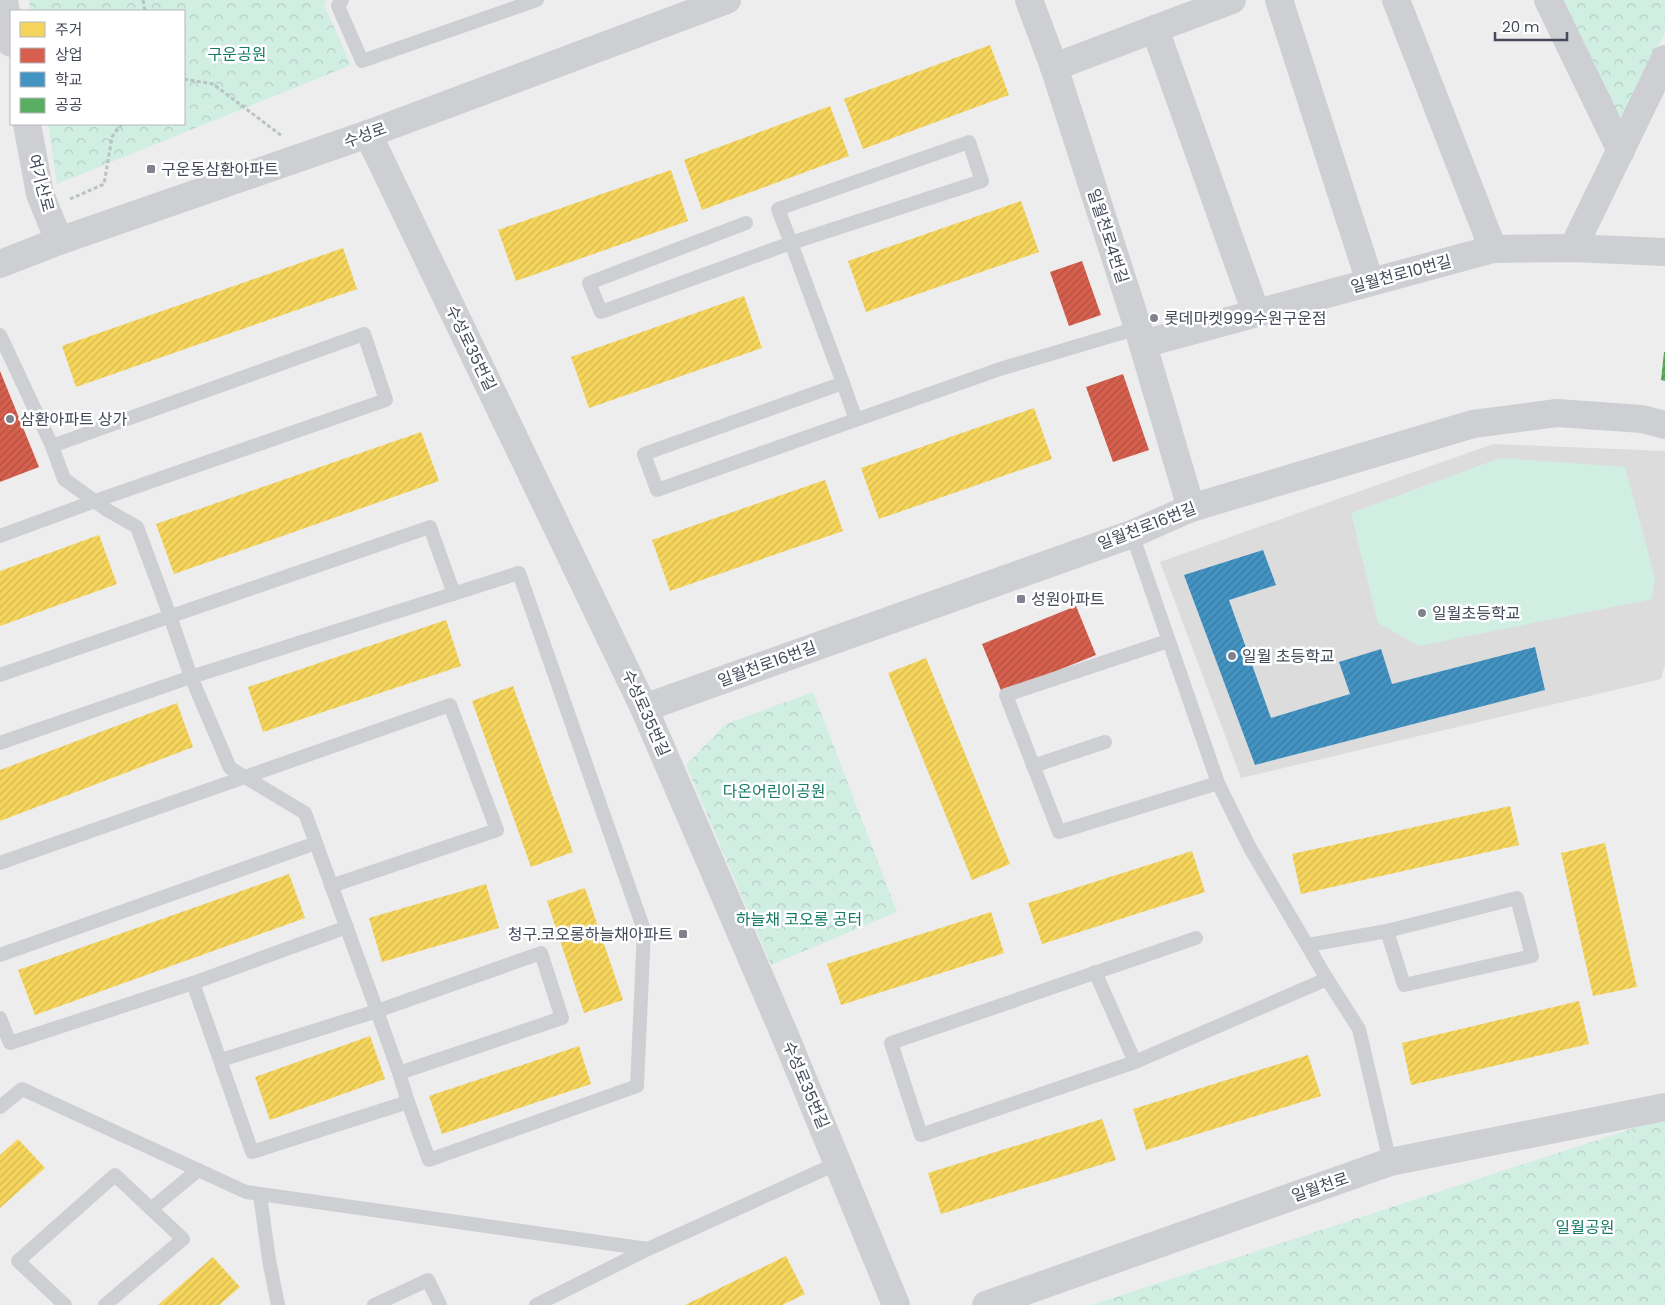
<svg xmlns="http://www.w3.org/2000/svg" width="1665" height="1305" font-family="Poppins,'Noto Sans KR',sans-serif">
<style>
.education{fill:#dcdcdd}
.park{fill:url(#park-crowns)}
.garden{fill:#d1eee3}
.homes{fill:url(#homes-hatch)}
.shops{fill:url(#shops-hatch)}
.schools{fill:url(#schools-hatch)}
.public{fill:url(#public-hatch)}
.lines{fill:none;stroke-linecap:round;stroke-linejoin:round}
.path{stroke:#b8c3c3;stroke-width:3;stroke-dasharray:4 2.5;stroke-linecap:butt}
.service{stroke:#cecfd3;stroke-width:14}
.minor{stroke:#cecfd3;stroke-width:28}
.tertiary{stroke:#cecfd3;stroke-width:28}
.poi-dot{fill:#80838d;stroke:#fff;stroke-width:2}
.labels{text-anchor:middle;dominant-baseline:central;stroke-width:5;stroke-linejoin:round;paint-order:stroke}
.park-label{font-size:16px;fill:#157c63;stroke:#fff}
.street-label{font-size:16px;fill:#444a5a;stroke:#fff}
.poi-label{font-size:16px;fill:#444a5a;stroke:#fff;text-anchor:start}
</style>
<defs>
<pattern id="park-crowns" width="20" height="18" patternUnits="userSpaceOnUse" patternTransform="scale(1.25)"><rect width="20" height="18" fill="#d1eee3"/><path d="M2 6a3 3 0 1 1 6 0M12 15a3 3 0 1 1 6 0" fill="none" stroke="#b5cec5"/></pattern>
<pattern id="homes-hatch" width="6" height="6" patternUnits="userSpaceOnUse" patternTransform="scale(1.25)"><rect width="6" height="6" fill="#f6d55c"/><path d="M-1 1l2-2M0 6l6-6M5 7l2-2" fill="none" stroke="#d4b852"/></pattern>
<pattern id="shops-hatch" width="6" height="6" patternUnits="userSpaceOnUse" patternTransform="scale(1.25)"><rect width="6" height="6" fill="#d6604d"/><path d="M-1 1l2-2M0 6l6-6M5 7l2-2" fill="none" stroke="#af5143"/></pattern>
<pattern id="schools-hatch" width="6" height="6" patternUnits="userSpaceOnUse" patternTransform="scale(1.25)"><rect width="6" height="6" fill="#4393c3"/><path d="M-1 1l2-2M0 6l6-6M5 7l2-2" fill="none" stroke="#3a7aa1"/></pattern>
<pattern id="public-hatch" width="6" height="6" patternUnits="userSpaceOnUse" patternTransform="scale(1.25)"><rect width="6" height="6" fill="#5aae61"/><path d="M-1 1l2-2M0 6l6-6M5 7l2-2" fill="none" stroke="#4c9053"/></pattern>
</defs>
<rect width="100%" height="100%" fill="#eeeded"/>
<!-- education -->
<path class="education" d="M1493 444 1665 451V665L1661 679 1241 778 1160 562Z"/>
<!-- park -->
<g class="park">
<path d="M29 0H327L324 5 351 65 57 184 48 124H184V11H30Z"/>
<path d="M1564 0H1665V33L1620 121Z"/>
<path d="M813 692 897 912 771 965 686 765 726 724Z"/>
<path d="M1665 1118V1305H1091Z"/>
</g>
<!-- garden -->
<path class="garden" d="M1500 458 1625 467 1655 578 1652 599 1419 646 1378 623 1351 513Z"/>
<!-- homes -->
<g class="homes">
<path d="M990 45 1009 95 863 149 844 99Z"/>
<path d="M830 106 849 156 702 210 684 160Z"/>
<path d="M671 170 688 221 516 281 498 230Z"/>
<path d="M1021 201 1039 252 866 312 848 261Z"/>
<path d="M343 248 357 289 76 387 62 346Z"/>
<path d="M744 296 762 348 589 408 571 357Z"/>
<path d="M1034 408 1052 459 879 519 861 468Z"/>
<path d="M421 432 439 481 174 574 156 524Z"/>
<path d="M825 480 843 531 670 591 652 540Z"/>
<path d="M99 535 117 584 0 626V571Z"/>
<path d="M446 620 461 666 263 732 248 687Z"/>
<path d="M926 658 1010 864 972 880 888 673Z"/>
<path d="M513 686 573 852 531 867 472 701Z"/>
<path d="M177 703 193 747 0 821V770Z"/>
<path d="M1510 806 1519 845 1301 894 1292 854Z"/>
<path d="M1605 843 1637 987 1593 996 1561 853Z"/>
<path d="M1192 851 1205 892 1042 944 1028 903Z"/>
<path d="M289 874 305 918 35 1015 18 970Z"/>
<path d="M486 884 499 928 382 962 369 918Z"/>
<path d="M585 888 623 1000 584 1013 547 901Z"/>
<path d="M991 912 1004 953 841 1005 827 964Z"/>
<path d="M1579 1001 1589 1044 1411 1085 1402 1043Z"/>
<path d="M370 1036 385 1079 270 1120 255 1077Z"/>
<path d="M579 1046 591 1084 442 1134 429 1096Z"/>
<path d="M1308 1055 1321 1096 1146 1150 1133 1109Z"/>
<path d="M1102 1119 1116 1160 941 1214 928 1173Z"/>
<path d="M18 1139 45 1168 0 1208V1155Z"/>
<path d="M786 1256 805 1294 782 1305H685Z"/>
<path d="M213 1257 240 1287 219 1305H158Z"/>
</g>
<!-- shops -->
<g class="shops">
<path d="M1082 261 1101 315 1069 326 1050 272Z"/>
<path d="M0 371 39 467 0 482Z"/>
<path d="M1123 374 1149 450 1113 462 1086 387Z"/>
<path d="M1076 606 1096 655 1002 693 982 644Z"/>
</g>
<!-- schools -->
<path class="schools" d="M1263 550 1276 585 1229 600 1271 718 1350 694 1339 662 1381 649 1392 684 1535 647 1545 690 1255 765 1184 575Z"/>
<!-- public -->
<path class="public" d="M1664 352H1665V381L1661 380Z"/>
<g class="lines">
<!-- path -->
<g class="path">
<path d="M143 0 145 11"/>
<path d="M184 79 213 84 282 136"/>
<path d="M70 199 104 184 112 137 122 124"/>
</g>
<!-- service -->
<g class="service">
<path d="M342 0 338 6 362 61 537 0"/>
<path d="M746 223 589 283 601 312 791 243 778 209 969 142 982 181 791 243 843 383"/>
<path d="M0 335 52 446 64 479 107 510 137 527 170 616 191 677 230 768 305 813 377 1011 221 1060"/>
<path d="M856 420 843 383 644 454 657 490 1000 369 1138 328"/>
<path d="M1132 534 1218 783 1250 848 1327 979 1359 1029 1390 1162"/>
<path d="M0 536 95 501 386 400 364 334 52 446"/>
<path d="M1168 641 1006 695 1059 832 1218 783"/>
<path d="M0 675 430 527 454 594"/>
<path d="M0 743 191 677 519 573 644 930 637 1086 429 1160 408 1102"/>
<path d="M1033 766 1105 742"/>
<path d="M0 863 450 705 497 830 331 886"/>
<path d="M1196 938 891 1043 921 1135 1135 1062 1327 979"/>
<path d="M1308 945 1387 931 1517 898 1532 956 1404 985 1387 931"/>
<path d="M0 955 316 843"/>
<path d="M1095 972 1135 1062"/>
<path d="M193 983 347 927"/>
<path d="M0 1018 10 1043 193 983 252 1152 408 1102 399 1073 377 1011 541 953 562 1018 399 1073"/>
<path d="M0 1107 22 1089 246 1192 648 1249"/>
<path d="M260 1195 269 1260 278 1305"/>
<path d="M151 1209 198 1170"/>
<path d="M65 1305 18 1261 115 1175 183 1239 105 1305"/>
<path d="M374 1305 428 1280 440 1305"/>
<path d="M536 1305 648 1249 838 1163"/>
</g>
<!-- minor -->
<g class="minor">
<path d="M1029 0 1054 67"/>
<path d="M1279 0 1370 282"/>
<path d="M1396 0 1493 249"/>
<path d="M1548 0 1621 151"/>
<path d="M1155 29 1256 313"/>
<path d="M368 134 644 708 786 1038 896 1305"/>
<path d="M1573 248 1665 59"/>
<path d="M1143 344 1493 249 1573 248 1665 252"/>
<path d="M1191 508 1138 328 1054 67 1232 0"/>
<path d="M644 708 1132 534 1191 508 1473 424 1557 413 1642 419 1665 425"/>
</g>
<!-- tertiary -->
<g class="tertiary">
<path d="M4 0 11 43"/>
<path d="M27 124 40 194 59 241"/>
<path d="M0 264 59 241 368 134 727 0"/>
<path d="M986 1305 1390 1162 1665 1107"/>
</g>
</g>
<!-- markers -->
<g class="poi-dot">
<rect x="146" y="164" width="10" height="10" rx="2.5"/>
<circle cx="1154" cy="318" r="5"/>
<circle cx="10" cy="419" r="5"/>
<rect x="1016" y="594" width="10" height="10" rx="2.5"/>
<circle cx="1422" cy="613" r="5"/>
<circle cx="1232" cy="656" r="5"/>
<rect x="678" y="929" width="10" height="10" rx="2.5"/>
</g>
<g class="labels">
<!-- park labels -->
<g class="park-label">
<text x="237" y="54">구운공원</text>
<text x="774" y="791">다온어린이공원</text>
<text x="799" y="919">하늘채 코오롱 공터</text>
<text x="1585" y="1227">일월공원</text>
</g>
<!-- street labels -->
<g class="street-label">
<text transform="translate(365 135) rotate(-20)">수성로</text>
<text transform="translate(41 183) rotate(75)">여기산로</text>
<text transform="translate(1108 236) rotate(72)">일월천로4번길</text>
<text transform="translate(1401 274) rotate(-15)">일월천로10번길</text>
<text transform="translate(471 348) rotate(64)">수성로35번길</text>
<text transform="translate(1147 526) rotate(-21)">일월천로16번길</text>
<text transform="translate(767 664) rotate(-20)">일월천로16번길</text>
<text transform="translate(646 713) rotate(66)">수성로35번길</text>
<text transform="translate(806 1085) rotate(67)">수성로35번길</text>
<text transform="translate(1320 1187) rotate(-19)">일월천로</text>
</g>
<!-- poi labels -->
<g class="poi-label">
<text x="161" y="169">구운동삼환아파트</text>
<text x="1164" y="318">롯데마켓999수원구운점</text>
<text x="20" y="419">삼환아파트 상가</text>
<text x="1031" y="599">성원아파트</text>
<text x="1432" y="613">일월초등학교</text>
<text x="1242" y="656">일월 초등학교</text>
<text x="673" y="934" text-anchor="end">청구.코오롱하늘채아파트</text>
</g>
</g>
<!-- legend -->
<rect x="10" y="10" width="175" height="115" fill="#ffffff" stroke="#b4b7bd"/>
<rect x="20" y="22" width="25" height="15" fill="#f6d55c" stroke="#b4b7bd"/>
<text x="55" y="35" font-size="15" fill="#444a5a">주거</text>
<rect x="20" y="48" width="25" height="15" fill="#d6604d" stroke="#b4b7bd"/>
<text x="55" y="60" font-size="15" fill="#444a5a">상업</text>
<rect x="20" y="72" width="25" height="15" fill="#4393c3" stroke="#b4b7bd"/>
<text x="55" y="85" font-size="15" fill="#444a5a">학교</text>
<rect x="20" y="98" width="25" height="15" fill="#5aae61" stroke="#b4b7bd"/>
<text x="55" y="110" font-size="15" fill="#444a5a">공공</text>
<!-- scale -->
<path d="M1495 32v8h72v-8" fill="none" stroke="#444a5a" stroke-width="2.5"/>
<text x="1502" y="32" font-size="15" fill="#444a5a" stroke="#ffffff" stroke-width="4" paint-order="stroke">20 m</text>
</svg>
